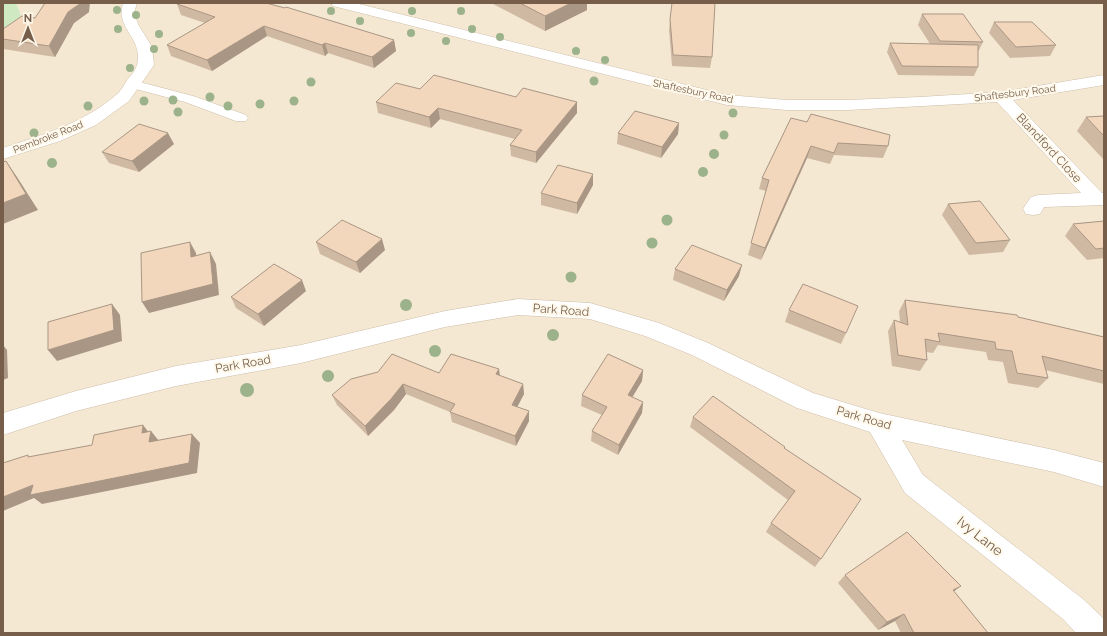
<svg xmlns="http://www.w3.org/2000/svg" width="1107" height="636" font-family="Raleway,sans-serif">
<style>
.residential{fill:#f4e8d3}
.green{fill:#cfeac3}
.lines{fill:none;stroke-linecap:round;stroke-linejoin:round}
.lane-casing{stroke:#cebeab;stroke-width:1}
.street-casing{stroke:#cebeab;stroke-width:1}
.secondary-casing{stroke:#d1bfa8;stroke-width:1}
.lane{fill:#fff;fill-rule:evenodd}
.street{fill:#fff;fill-rule:evenodd}
.secondary{fill:#fff;fill-rule:evenodd}
.tree{fill:#9cb28b}
.wall{fill:#d0b9a3}
.shaded-wall{fill:#a99684}
.building{fill:#f2d7bd;stroke:#a99684}
.labels{text-anchor:middle;dominant-baseline:central;stroke-width:4;stroke-linejoin:round;paint-order:stroke}
.far-street-label{font-size:10px;fill:#765e4a;stroke:#fff9ec}
.street-label{font-size:12px;fill:#765e4a;stroke:#fff9ec}
.near-street-label{font-size:14px;fill:#765e4a;stroke:#fff9ec}
</style>
<rect width="100%" height="100%" fill="#fcf6e5"/>
<!-- residential -->
<rect class="residential" x="3" y="3" width="1101" height="630"/>
<!-- green -->
<path class="green" d="M3 3H16L21 16 3 30Z"/>
<g class="lines">
<defs>
<path id="lane" d="M132 80 193 96 246 115 248 118 246 121H236L185 102 128 87 126 84 128 81Z"/>
<g id="street">
<path d="M331 3H355L727 95 787 100H848L920 97 1001 92 1104 75V85L1013 100 1102 193H1104V205L1044 207 1040 214 1033 215 1026 214 1023 209 1031 197 1038 195 1081 193 997 102 848 110H787L727 105 333 6Z"/>
<path d="M518 299 590 303 659 323 708 343 813 393 879 413 1054 450 1104 463V487L1054 472 902 440 923 475 1083 599 1104 619V633H1076L1063 619 905 493 870 432 797 408 692 355 645 336 590 319 518 315 445 327 301 363 176 386 76 411 3 435V413L76 391 176 366 301 345 445 311Z"/>
</g>
<path id="secondary" d="M123 3H137L134 13 138 24 152 47 154 65 129 101 96 125 60 141 3 159V148C42 135 84 123 116 95 121 91 124 85 127 80 134 72 138 68 138 56 137 34 116 27 123 3Z"/>
</defs>
<!-- lane casing -->
<use href="#lane" class="lane-casing"/>
<!-- street casing -->
<use href="#street" class="street-casing"/>
<!-- secondary casing -->
<use href="#secondary" class="secondary-casing"/>
<!-- lane -->
<use href="#lane" class="lane"/>
<!-- street -->
<use href="#street" class="street"/>
<!-- secondary -->
<use href="#secondary" class="secondary"/>
</g>
<!-- trees -->
<g class="tree">
<circle cx="117" cy="10" r="4"/>
<circle cx="331" cy="11" r="4"/>
<circle cx="412" cy="11" r="4"/>
<circle cx="461" cy="11" r="4"/>
<circle cx="136" cy="15" r="4"/>
<circle cx="360" cy="21" r="4"/>
<circle cx="118" cy="29" r="4"/>
<circle cx="472" cy="29" r="4"/>
<circle cx="411" cy="33" r="4"/>
<circle cx="159" cy="34" r="4"/>
<circle cx="500" cy="37" r="4"/>
<circle cx="446" cy="41" r="4"/>
<circle cx="154" cy="49" r="4"/>
<circle cx="576" cy="51" r="4"/>
<circle cx="605" cy="60" r="4"/>
<circle cx="130" cy="68" r="4"/>
<circle cx="594" cy="81" r="4.5"/>
<circle cx="311" cy="82" r="4.5"/>
<circle cx="210" cy="97" r="4.5"/>
<circle cx="173" cy="100" r="4.5"/>
<circle cx="144" cy="101" r="4.5"/>
<circle cx="294" cy="101" r="4.5"/>
<circle cx="260" cy="104" r="4.5"/>
<circle cx="88" cy="106" r="4.5"/>
<circle cx="228" cy="106" r="4.5"/>
<circle cx="178" cy="112" r="4.5"/>
<circle cx="733" cy="113" r="4.5"/>
<circle cx="34" cy="133" r="4.5"/>
<circle cx="724" cy="135" r="4.5"/>
<circle cx="714" cy="154" r="5"/>
<circle cx="52" cy="163" r="5"/>
<circle cx="703" cy="172" r="5"/>
<circle cx="667" cy="220" r="5.5"/>
<circle cx="652" cy="243" r="5.5"/>
<circle cx="571" cy="277" r="5.5"/>
<circle cx="406" cy="305" r="6"/>
<circle cx="553" cy="335" r="6"/>
<circle cx="435" cy="351" r="6"/>
<circle cx="328" cy="376" r="6"/>
<circle cx="247" cy="390" r="7"/>
</g>
<!-- wall -->
<g class="wall">
<path d="M491 3H587V10L545 31Z"/>
<path d="M672 3 712 57 710 68 672 66 669 30Z"/>
<path d="M177 4 394 40 396 51 374 68 328 53 325 56 267 36 212 71 171 56 167 45 205 23 181 15Z"/>
<path d="M89 12 74 23 55 57 3 49V29L35 18Z"/>
<path d="M922 14 983 42 978 52V67L974 76 898 75 887 52 890 43 930 44 918 25Z"/>
<path d="M994 22 1056 45 1050 56 1010 58 989 33Z"/>
<path d="M420 89 577 102V113L536 163 511 156 510 145 515 139 440 119 431 128 378 113 376 102Z"/>
<path d="M1104 116V160L1077 131 1086 117Z"/>
<path d="M791 118 888 146 883 158 834 155 830 164 807 158 761 260 748 255 766 191 759 189 762 178Z"/>
<path d="M679 123 678 134 661 158 617 144 618 133Z"/>
<path d="M174 144 139 172 109 163 102 152Z"/>
<path d="M593 185 577 214 541 205V193Z"/>
<path d="M948 204 1010 240 1003 252 969 255 942 215Z"/>
<path d="M1104 221V258L1087 260 1065 236 1073 224Z"/>
<path d="M316 242 385 250 360 273 320 254Z"/>
<path d="M675 269 739 276 724 301 673 280Z"/>
<path d="M306 291 264 326 236 308 231 297Z"/>
<path d="M905 300 1018 317 1104 337V384L1045 370 1048 378 1038 388 1008 383 1003 362 988 360 986 352 938 345 933 353 926 352 927 360 920 371 892 366 888 331 894 320 900 322 899 311Z"/>
<path d="M789 310 846 333 841 344 785 322Z"/>
<path d="M499 369 500 376 523 384 524 394 517 407 529 421 516 446 452 422 450 412 406 394 394 410 368 436 337 405 332 395 439 373Z"/>
<path d="M643 370 642 381 632 397 643 402 642 413 618 455 591 441 592 431 602 415 581 406 582 395Z"/>
<path d="M693 417 784 448 821 559 815 567 766 532 771 523 788 500 690 427Z"/>
<path d="M845 575 954 592 988 633H901L895 621 878 630 838 583Z"/>
</g>
<!-- shaded-wall -->
<g class="shaded-wall">
<path d="M81 3H90L89 12 74 23 55 57 49 46 68 12Z"/>
<path d="M571 3H587V10L545 31V16Z"/>
<path d="M264 26 267 36 212 71 207 60Z"/>
<path d="M394 40 396 51 374 68 372 57Z"/>
<path d="M325 43 328 53 325 56 322 45Z"/>
<path d="M577 102V113L536 163V152Z"/>
<path d="M438 108 440 119 431 128 429 117Z"/>
<path d="M679 123 678 134 661 158 662 147Z"/>
<path d="M168 133 174 144 139 172 132 161Z"/>
<path d="M811 146 807 158 761 260 765 248Z"/>
<path d="M6 161 17 177 38 210 3 224V203Z"/>
<path d="M593 174V185L577 214V203Z"/>
<path d="M382 239 385 250 360 273 356 262Z"/>
<path d="M190 242 196 253 197 268 191 257Z"/>
<path d="M210 252 216 264 219 295 149 313 142 302Z"/>
<path d="M742 265 739 276 724 301 727 290Z"/>
<path d="M302 280 306 291 264 326 258 314Z"/>
<path d="M112 304 120 315 122 341 57 361 48 350Z"/>
<path d="M3 345 7 350 8 378 3 380Z"/>
<path d="M499 369 500 380 496 374Z"/>
<path d="M643 370 642 381 627 406 628 395Z"/>
<path d="M403 384 406 394 394 410 368 436 365 426Z"/>
<path d="M523 384 524 394 513 415 512 405Z"/>
<path d="M643 402 642 413 618 455 619 445Z"/>
<path d="M529 411V421L516 446 515 436Z"/>
<path d="M143 425 150 434 151 431 159 441 149 442 142 433Z"/>
<path d="M192 434 200 443 197 473 42 504 34 498 3 511V497L33 485Z"/>
<path d="M961 586 952 593 953 590Z"/>
<path d="M904 614 895 621 878 630 887 622Z"/>
</g>
<!-- building -->
<g class="building">
<path d="M45 3H81L68 12 49 46 3 39V29L22 16 35 18Z"/>
<path d="M179 3H266L285 8 286 7 394 40 372 57 325 43 322 45 264 26 207 60 167 45 215 17 177 4Z"/>
<path d="M520 3H571L545 16Z"/>
<path d="M672 3H715L712 57 673 55 670 19Z"/>
<path d="M922 14H963L983 42 940 41Z"/>
<path d="M994 22H1032L1056 45 1016 47Z"/>
<path d="M890 43 978 45V67L902 66Z"/>
<path d="M434 75 516 97 523 88 577 102 536 152 510 145 522 130 438 108 429 117 376 102 396 83 420 89Z"/>
<path d="M635 111 679 123 662 147 618 133Z"/>
<path d="M811 114 890 135 888 146 838 143 834 153 811 146 765 248 751 243 769 180 762 178 791 118 807 122Z"/>
<path d="M1104 116V136L1086 117Z"/>
<path d="M139 124 168 133 132 161 102 152Z"/>
<path d="M6 161 26 194 3 203V162Z"/>
<path d="M558 165 593 174 577 203 541 193Z"/>
<path d="M980 201 1010 240 976 243 948 204Z"/>
<path d="M342 220 382 239 356 262 316 242Z"/>
<path d="M1104 221V248L1096 249 1073 224Z"/>
<path d="M190 242 191 257 210 252 213 284 142 302 141 253Z"/>
<path d="M692 245 742 265 727 290 675 269Z"/>
<path d="M274 264 302 280 258 314 231 297Z"/>
<path d="M803 284 858 306 846 333 789 310Z"/>
<path d="M905 300 1017 315 1018 317 1104 337V371L1042 356 1048 378 1017 373 1012 351 996 349 995 342 938 333 940 342 925 339 927 360 898 355 894 320 908 325Z"/>
<path d="M112 304 114 330 48 350V322Z"/>
<path d="M392 354 439 373 451 354 499 369 496 374 523 384 512 405 529 411 515 436 450 412 455 404 403 384 391 399 365 426 332 395 351 379 378 372Z"/>
<path d="M608 354 643 370 628 395 643 402 619 445 592 431 607 407 582 395Z"/>
<path d="M713 396 785 447 784 448 861 499 821 559 771 523 795 491 693 417Z"/>
<path d="M143 425 142 433 151 431 149 442 192 434 189 463 30 495 33 485 3 497V463L28 455V457L92 445 94 435Z"/>
<path d="M907 532 961 586 953 590 988 633H914L904 614 887 622 845 575Z"/>
</g>
<g class="labels">
<!-- far-street labels -->
<g class="far-street-label">
<text transform="translate(693 91) rotate(12)">Shaftesbury Road</text>
<text transform="translate(1015 93) rotate(-7)">Shaftesbury Road</text>
<text transform="translate(48 137) rotate(-21)">Pembroke Road</text>
</g>
<!-- street labels -->
<g class="street-label">
<text transform="translate(1049 148) rotate(47)">Blandford Close</text>
<text transform="translate(561 310) rotate(4)">Park Road</text>
<text transform="translate(243 364) rotate(-10)">Park Road</text>
<text transform="translate(864 418) rotate(16)">Park Road</text>
</g>
<!-- near-street labels -->
<g class="near-street-label">
<text transform="translate(980 536) rotate(38)">Ivy Lane</text>
</g>
</g>
<!-- border -->
<rect width="1107" height="636" fill="none" stroke="#765e4a" stroke-width="8"/>
<!-- north arrow -->
<g transform="translate(28 28)" stroke="#fff9ec" stroke-width="3" paint-order="stroke">
<path d="M0-3L7 15L0 10L-7 15Z" fill="#765e4a"/>
<text y="-6" font-size="11" font-weight="bold" text-anchor="middle" fill="#765e4a">N</text>
</g>
</svg>
